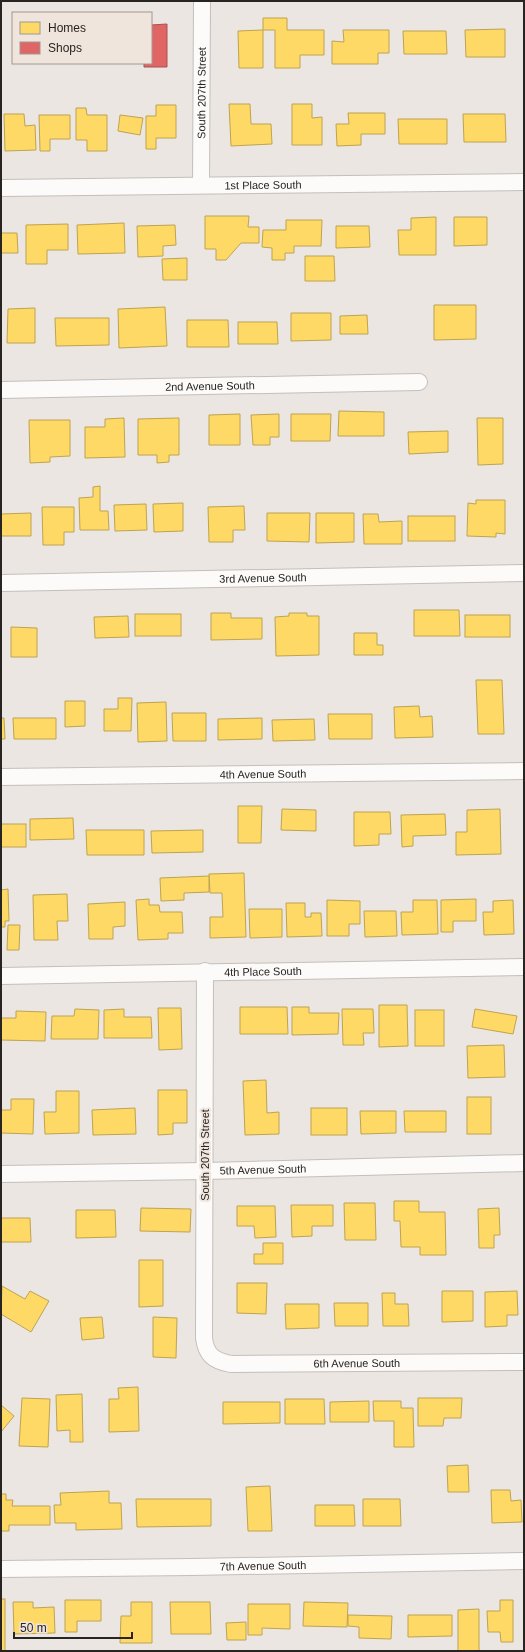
<svg xmlns="http://www.w3.org/2000/svg" width="525" height="1652" font-family="Arial,sans-serif">
<style>
.homes{fill:#ffd966;stroke:#bea351}
.shops{fill:#e06666;stroke:#a95251}
.lines{fill:none;stroke-linecap:round;stroke-linejoin:round}
.street-casing{stroke:#c3bfbb;stroke-width:18}
.street{stroke:#fcfbfa;stroke-width:16}
.labels{text-anchor:middle;dominant-baseline:central;stroke-width:4;stroke-linejoin:round;paint-order:stroke}
.street-label{font-size:11px;fill:#282421;stroke:#efe5dd}
</style>
<rect width="100%" height="100%" fill="#ebe6e1"/>
<!-- homes -->
<g class="homes">
<path d="M263 18H287V30H324V55H300V68H275V30H263Z"/>
<path d="M505 29V57H466L465 30Z"/>
<path d="M263 30V68H239L238 31Z"/>
<path d="M343 30H389V53H378V64H332V41L344 42Z"/>
<path d="M403 31H446L447 54H404Z"/>
<path d="M229 104H250L251 124H271L272 144 231 146Z"/>
<path d="M292 104H312V118L322 117V145H292Z"/>
<path d="M156 105H176V138H156V149H146V116H156Z"/>
<path d="M76 108H86L87 115H107V151H87V140H76Z"/>
<path d="M348 113H385V134H361V145L337 146 336 124H349Z"/>
<path d="M4 114H24L25 126 35 125 36 150 5 151Z"/>
<path d="M463 114H505L506 142H464Z"/>
<path d="M39 115H70V139H50V151H40Z"/>
<path d="M120 115 143 118 140 135 118 131Z"/>
<path d="M398 119H447V144H399Z"/>
<path d="M205 216H249L248 227H259V243H241L226 260H216V249H205Z"/>
<path d="M436 217V255H399L398 230H411V218Z"/>
<path d="M454 217H487V245L454 246Z"/>
<path d="M286 220H322L321 246H294V253H285V260H272V248L262 247 263 230H286Z"/>
<path d="M124 223 125 253 78 254 77 225Z"/>
<path d="M68 224V250H47V264H26V225Z"/>
<path d="M175 225 176 245 163 246V256L138 257 137 226Z"/>
<path d="M336 226H369L370 247 336 248Z"/>
<path d="M1 233H17L18 253H1Z"/>
<path d="M305 256H334L335 281H305Z"/>
<path d="M187 258V280H163L162 259Z"/>
<path d="M434 305H476V339L434 340Z"/>
<path d="M165 307 167 346 119 348 118 309Z"/>
<path d="M35 308V343H7L8 309Z"/>
<path d="M291 313H331V340L291 341Z"/>
<path d="M367 315 368 334H340V316Z"/>
<path d="M55 318H109V345L56 346Z"/>
<path d="M187 320H228L229 347H187Z"/>
<path d="M238 322H277L278 344H238Z"/>
<path d="M339 411 384 412V436H338Z"/>
<path d="M240 414V445H209V415Z"/>
<path d="M279 414V437H270V445H253L251 415Z"/>
<path d="M291 414H331L330 441H291Z"/>
<path d="M124 418 125 457 85 458V427H105V419Z"/>
<path d="M179 418V455H169V462L157 463V455H138V419Z"/>
<path d="M477 418H503V464L478 465Z"/>
<path d="M29 420H70V456L50 457V462L30 463Z"/>
<path d="M448 431V452L409 454 408 432Z"/>
<path d="M100 486V511H108L109 530H80L79 498 93 497V487Z"/>
<path d="M476 500H505V534L496 533V537L467 536 468 503 476 504Z"/>
<path d="M183 503V531L154 532 153 504Z"/>
<path d="M146 504 147 530 115 531 114 505Z"/>
<path d="M244 506 245 530H233V542H209L208 507Z"/>
<path d="M42 507H74V532H64V545H43Z"/>
<path d="M31 513V536H1V514Z"/>
<path d="M267 513H310L309 542 267 541Z"/>
<path d="M316 513H354V542L316 543Z"/>
<path d="M363 514H378L379 522 402 521V544H364Z"/>
<rect x="408" y="516" width="47" height="25"/>
<path d="M414 610H459L460 636H414Z"/>
<path d="M211 613H231V618H262V639L211 640Z"/>
<path d="M289 613H307V616H319V655L276 656 275 617 289 616Z"/>
<rect x="135" y="614" width="46" height="22"/>
<rect x="465" y="615" width="45" height="22"/>
<path d="M128 616 129 637 95 638 94 617Z"/>
<path d="M11 627 37 628V657H11Z"/>
<path d="M354 633H377V645H383V655H354Z"/>
<path d="M476 680H502L504 734H478Z"/>
<path d="M118 698H132L131 731H104V709H118Z"/>
<path d="M65 701H85V726L65 727Z"/>
<path d="M166 702 167 741 138 742 137 703Z"/>
<path d="M419 706 420 717 432 716 433 737 395 738 394 707Z"/>
<path d="M172 713H206V741H173Z"/>
<path d="M328 714H372V739H329Z"/>
<path d="M1 718H4L5 739H1Z"/>
<path d="M13 718H56V739H14Z"/>
<path d="M262 718V739L218 740V719Z"/>
<path d="M314 719 315 740 273 741 272 720Z"/>
<path d="M238 806H262L261 843H238Z"/>
<path d="M282 809 316 810V831L281 830Z"/>
<path d="M500 809 501 854 456 855V832H467V810Z"/>
<path d="M354 812H390L391 834H379V845L354 846Z"/>
<path d="M445 814 446 835 413 836V846L402 847 401 815Z"/>
<path d="M73 818 74 839 30 840V819Z"/>
<rect x="1" y="824" width="25" height="23"/>
<path d="M86 830H144V855H87Z"/>
<path d="M203 830V852L152 853 151 831Z"/>
<path d="M244 873 246 937 210 938V917H223L222 893H210L209 874Z"/>
<path d="M209 876V892L184 893V900L161 901 160 878Z"/>
<path d="M8 889 9 921H5V927H1V890Z"/>
<path d="M67 894 68 921H57L58 940H34L33 895Z"/>
<path d="M149 899V905H159L160 912H182L183 933H168V939L138 940 136 900Z"/>
<path d="M476 899V921H453V932H441V900Z"/>
<path d="M327 900 360 901V924H349V936H327Z"/>
<path d="M413 900H437L438 934 402 935 401 912H413Z"/>
<path d="M513 900 514 934 484 935 483 912H493V901Z"/>
<path d="M125 902V926L113 927V939H89L88 904Z"/>
<path d="M286 903H305V917H311V913H321L322 936 287 937Z"/>
<path d="M249 909H282V937L250 938Z"/>
<path d="M364 911H396L397 936 365 937Z"/>
<path d="M8 925H20L19 950H7Z"/>
<path d="M379 1005H407L408 1046 379 1047Z"/>
<path d="M240 1007H287L288 1034H240Z"/>
<path d="M292 1007H309V1013H339L338 1034 292 1035Z"/>
<path d="M158 1008H181L182 1049 159 1050Z"/>
<path d="M75 1009 99 1010 98 1039H51L52 1016H74Z"/>
<path d="M124 1009V1017H151L152 1038H104V1010Z"/>
<path d="M342 1009H373L374 1033H363L364 1045H343Z"/>
<path d="M475 1009 517 1016 513 1034 472 1027Z"/>
<rect x="415" y="1010" width="29" height="36"/>
<path d="M16 1011 46 1012 45 1041 1 1040V1018H16Z"/>
<path d="M504 1045 505 1077 468 1078 467 1046Z"/>
<path d="M266 1080 267 1113 279 1112V1134L245 1135 243 1081Z"/>
<path d="M158 1090H187V1123H173V1134L158 1135Z"/>
<path d="M56 1091H79V1133L45 1134 44 1112H56Z"/>
<rect x="467" y="1097" width="24" height="37"/>
<path d="M11 1099H34L33 1134 1 1133V1110H11Z"/>
<path d="M135 1108 136 1134 93 1135 92 1110Z"/>
<rect x="311" y="1108" width="36" height="27"/>
<path d="M360 1111H396V1133L361 1134Z"/>
<path d="M404 1111H446V1132H405Z"/>
<path d="M394 1201H419V1212H445L446 1255H420V1247H401L400 1221H394Z"/>
<path d="M344 1203H375L376 1240H345Z"/>
<path d="M291 1205H333V1226H312V1236L292 1237Z"/>
<path d="M237 1206H275L276 1237 255 1238 254 1226H237Z"/>
<path d="M141 1208 191 1209 190 1232 140 1231Z"/>
<path d="M499 1208 500 1235H494V1248H479L478 1209Z"/>
<path d="M76 1210H115L116 1237 76 1238Z"/>
<path d="M1 1218H30L31 1242H1Z"/>
<path d="M263 1243H283V1264H254V1254H263Z"/>
<path d="M139 1260H163V1306L139 1307Z"/>
<path d="M237 1283H267L266 1314 237 1313Z"/>
<path d="M2 1286 25 1299 30 1291 49 1301 31 1332 1 1314Z"/>
<path d="M442 1291H473V1321L442 1322Z"/>
<path d="M517 1291 518 1315H507V1326L485 1327V1292Z"/>
<path d="M382 1293H395V1304H408L409 1326H383Z"/>
<path d="M334 1303H368V1326H335Z"/>
<path d="M285 1304H319V1328L286 1329Z"/>
<path d="M102 1317 104 1338 82 1340 80 1318Z"/>
<path d="M153 1317 177 1318 176 1358 153 1357Z"/>
<path d="M138 1387 139 1431 109 1432V1399H119L118 1388Z"/>
<path d="M82 1394 83 1442H70V1430L57 1431 56 1395Z"/>
<path d="M22 1398 50 1399 48 1447 19 1446Z"/>
<path d="M418 1398H462L461 1418H444L443 1426H418Z"/>
<path d="M285 1399H324L325 1424H285Z"/>
<path d="M369 1401V1422H330V1402Z"/>
<path d="M373 1401H401V1408H413L414 1447H394V1421H374Z"/>
<path d="M223 1402H280V1423L223 1424Z"/>
<path d="M1 1405 14 1416 1 1432Z"/>
<path d="M468 1465 469 1492H448L447 1466Z"/>
<path d="M270 1486 272 1531H248L246 1487Z"/>
<path d="M491 1490H510L511 1501 521 1500 522 1522 492 1523Z"/>
<path d="M109 1491V1503H121L122 1529 76 1530V1523H55L54 1505H61L60 1493Z"/>
<path d="M1 1494H6V1500H13L12 1506H50V1525H9V1531H1Z"/>
<path d="M136 1499H211V1526L137 1527Z"/>
<path d="M363 1499H400L401 1526H363Z"/>
<path d="M315 1505H354L355 1526H315Z"/>
<rect x="1" y="1599" width="4" height="52"/>
<path d="M65 1600H101V1621H77V1632H65Z"/>
<path d="M500 1600H513V1642H501L500 1632H488L487 1611H500Z"/>
<path d="M13 1602H33V1608L54 1607 55 1633 14 1634Z"/>
<path d="M131 1602H152V1643H120L121 1616H131Z"/>
<path d="M170 1602H210L211 1634H171Z"/>
<path d="M304 1602 348 1603 347 1627 303 1626Z"/>
<path d="M248 1604H290V1629L262 1628V1635H248Z"/>
<path d="M479 1609V1651H458V1610Z"/>
<path d="M348 1615 392 1616 391 1639 359 1638V1627L348 1626Z"/>
<path d="M408 1615H452V1636L408 1637Z"/>
<path d="M246 1622V1640H227L226 1623Z"/>
</g>
<!-- shops -->
<path class="shops" d="M167 24V67H144V63H151V25Z"/>
<g class="lines">
<defs>
<g id="street">
<path id="s1" d="M201 185 202 1"/>
<path id="s2" d="M1 188 524 182"/>
<path id="s3" d="M1 390 419 382"/>
<path id="s4" d="M1 583 524 573"/>
<path id="s5" d="M1 777 524 771"/>
<path id="s6" d="M205 971 204 1338C206 1355 214 1361 231 1364L524 1362"/>
<path id="s7" d="M1 976 524 967"/>
<path id="s8" d="M1 1174 205 1171 524 1163"/>
<path id="s9" d="M1 1569 192 1567 524 1561"/>
</g>
</defs>
<!-- street casing -->
<use href="#street" class="street-casing"/>
<!-- street -->
<use href="#street" class="street"/>
</g>
<g class="labels">
<!-- street labels -->
<g class="street-label">
<text stroke="none"><textPath href="#s1" startOffset="92">South 207th Street</textPath></text>
<text stroke="none"><textPath href="#s2" startOffset="262">1st Place South</textPath></text>
<text stroke="none"><textPath href="#s3" startOffset="209">2nd Avenue South</textPath></text>
<text stroke="none"><textPath href="#s4" startOffset="262">3rd Avenue South</textPath></text>
<text stroke="none"><textPath href="#s5" startOffset="262">4th Avenue South</textPath></text>
<text stroke="none"><textPath href="#s7" startOffset="262">4th Place South</textPath></text>
<text transform="translate(205 1155) rotate(-90)">South 207th Street</text>
<text stroke="none"><textPath href="#s8" startOffset="262">5th Avenue South</textPath></text>
<text stroke="none"><textPath href="#s6" startOffset="534">6th Avenue South</textPath></text>
<text stroke="none"><textPath href="#s9" startOffset="262">7th Avenue South</textPath></text>
</g>
</g>
<!-- border -->
<rect width="525" height="1652" fill="none" stroke="#282421" stroke-width="4"/>
<!-- legend -->
<rect x="12" y="12" width="140" height="52" fill="#efe5dd" stroke="#9f9892"/>
<rect x="20" y="22" width="20" height="12" fill="#ffd966" stroke="#9f9892"/>
<text x="48" y="32" font-size="12" fill="#282421">Homes</text>
<rect x="20" y="42" width="20" height="12" fill="#e06666" stroke="#9f9892"/>
<text x="48" y="52" font-size="12" fill="#282421">Shops</text>
<!-- scale -->
<path d="M14 1632v6h118v-6" fill="none" stroke="#282421" stroke-width="2"/>
<text x="20" y="1632" font-size="12" fill="#282421" stroke="#efe5dd" stroke-width="3" paint-order="stroke">50 m</text>
</svg>
